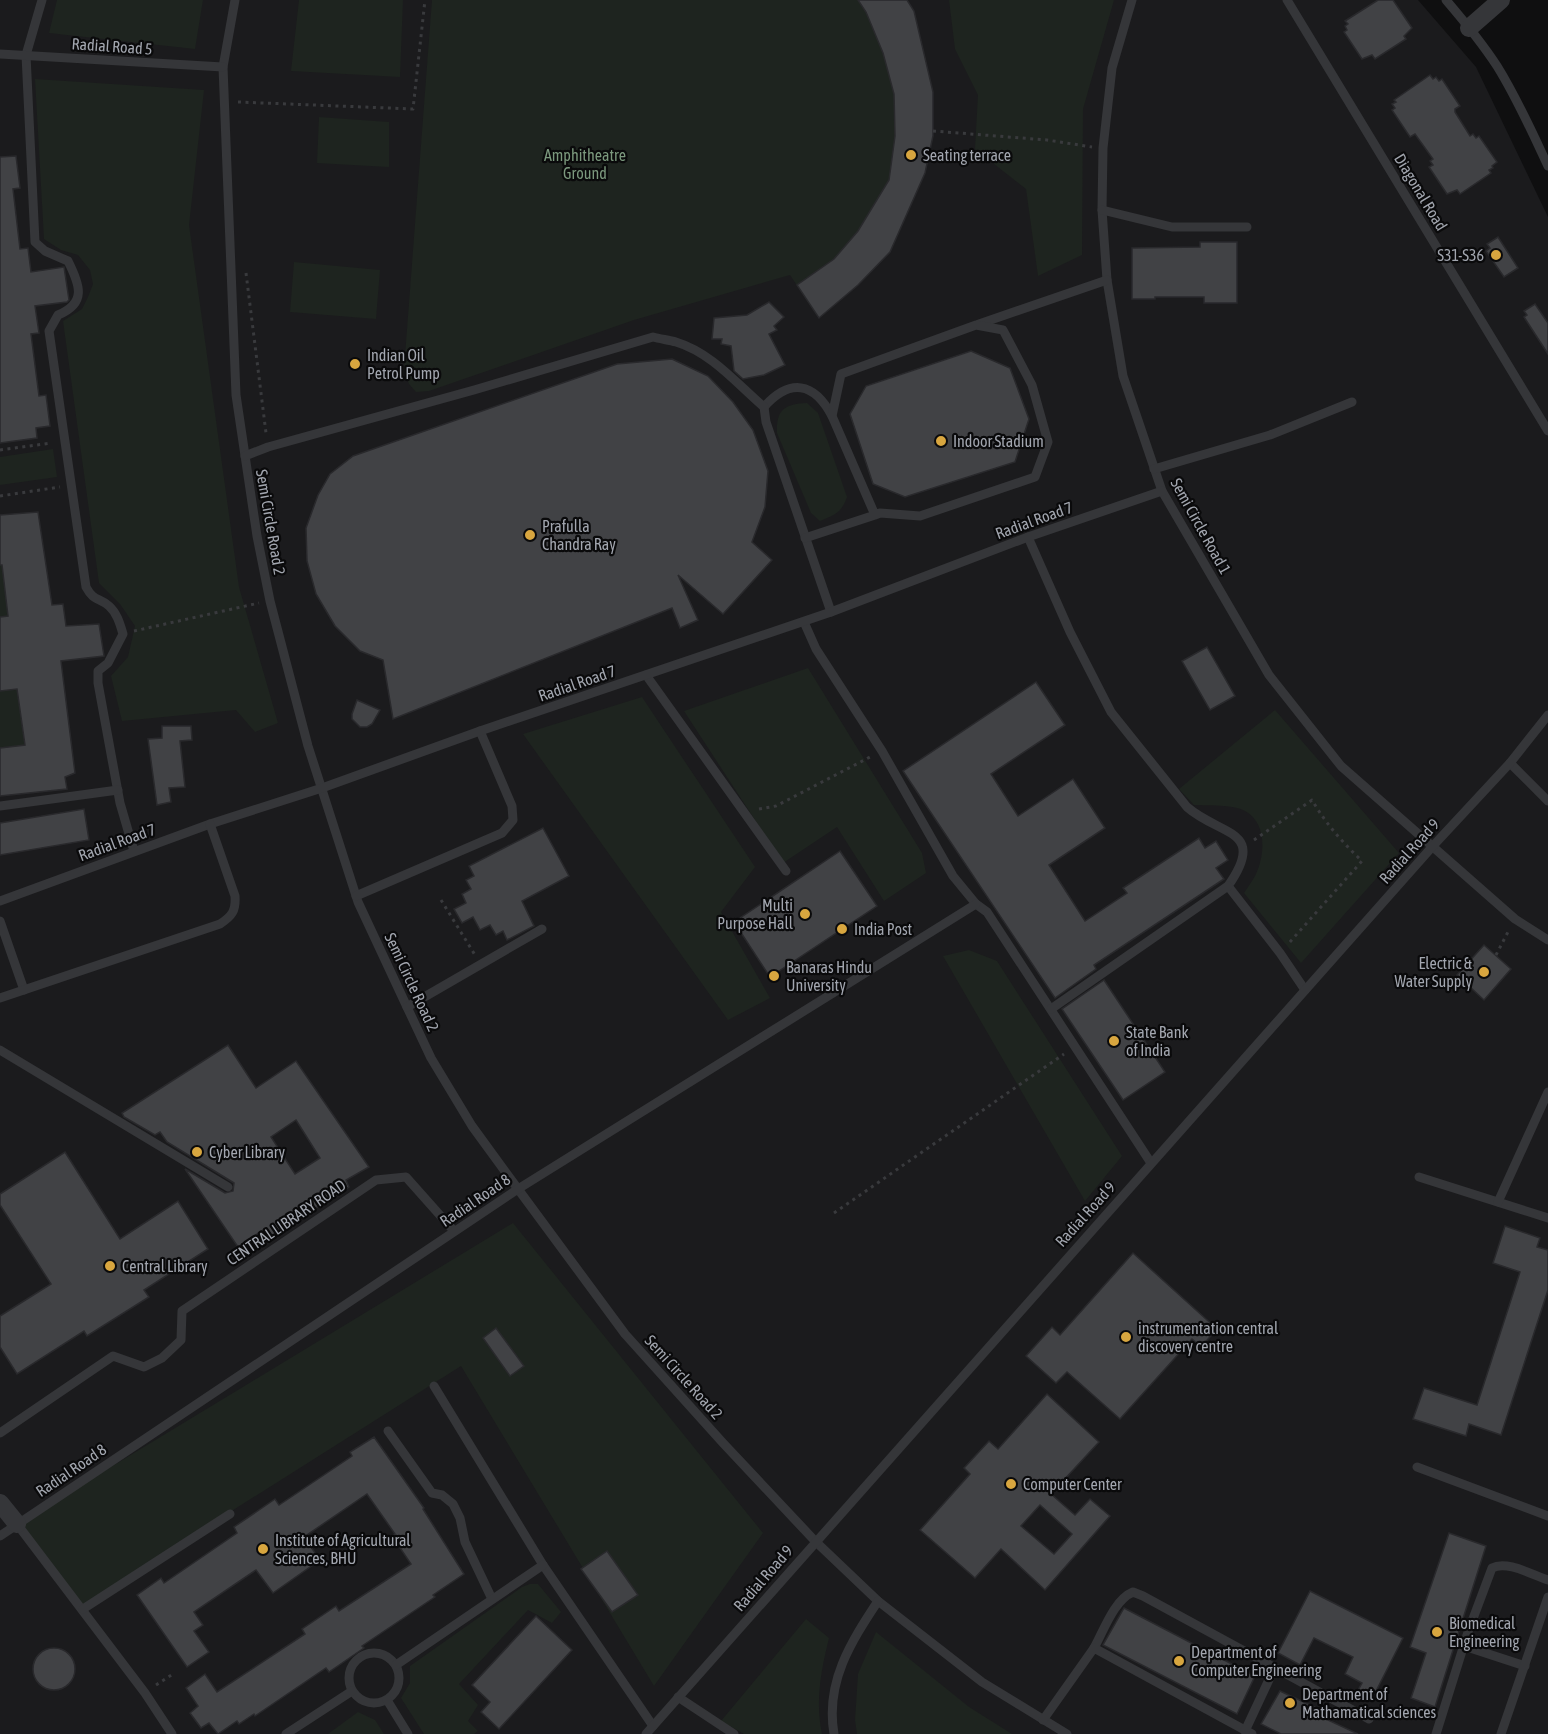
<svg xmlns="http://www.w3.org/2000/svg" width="1548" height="1734" font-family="'Asap Condensed',sans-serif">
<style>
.built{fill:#1b1b1d}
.green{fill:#1e241f}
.building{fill:#414245;stroke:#29292c;stroke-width:1.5;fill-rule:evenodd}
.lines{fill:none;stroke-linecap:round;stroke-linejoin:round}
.path{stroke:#393a3d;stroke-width:3;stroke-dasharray:3 4.5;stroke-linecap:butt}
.lane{stroke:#353639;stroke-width:9}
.street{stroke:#353639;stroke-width:18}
.poi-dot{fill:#d8a63f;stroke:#0a0a0b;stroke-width:2}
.labels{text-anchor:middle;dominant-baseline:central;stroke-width:4.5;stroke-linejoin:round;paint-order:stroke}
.street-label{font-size:16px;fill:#a2a6af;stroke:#0a0a0b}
.park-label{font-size:16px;fill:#7b987d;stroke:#0a0a0b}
.poi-label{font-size:16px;fill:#a2a6af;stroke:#0a0a0b;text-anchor:start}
</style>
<rect width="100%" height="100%" fill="#0f0f10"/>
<!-- built -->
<path class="built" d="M0 0H1418L1476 67 1548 217V1734H0Z"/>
<!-- green -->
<g class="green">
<path d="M57 0H203L195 49 49 33Z"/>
<path d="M299 0H403L400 77 291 71Z"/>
<path d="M432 0H907L914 11 933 92V136L925 173 890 252 858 285 819 318 790 275 634 320 429 391 416 392 409 384 404 369Z"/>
<path d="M949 0H1114L1083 109 1082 255 1038 276 1026 189 975 149 978 95 955 49Z"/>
<path d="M35 79 204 90 189 225 239 587 278 723 255 732 236 710 122 721 111 676 128 657 135 626 120 604 99 583 63 321 82 309 88 297 93 284 90 270 78 255 61 250 44 239Z"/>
<path d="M319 117 389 122V167L317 163Z"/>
<path d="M294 262 380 270 376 319 290 312Z"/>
<path d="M807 403 818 413 847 497C842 512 835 515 820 521L811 513 777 433C776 410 784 404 807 403Z"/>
<path d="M53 449 57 477 0 485V457Z"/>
<path d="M0 565H2L8 616 0 617Z"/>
<path d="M808 668 922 853 926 873 884 901 837 827 783 863 684 711Z"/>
<path d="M17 689 25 745 0 748V691Z"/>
<path d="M642 697 755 867 721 912 770 998 728 1020 523 734Z"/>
<path d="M1275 710 1399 853 1301 963 1244 893C1248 887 1253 880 1256 874 1265 854 1267 823 1245 811 1233 804 1207 806 1194 805L1179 789Z"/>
<path d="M969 950 997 961 1122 1156 1085 1201 943 956Z"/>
<path d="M513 1223 763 1533 654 1686 461 1366 83 1605 17 1524Z"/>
<path d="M530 1584H538L561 1612 552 1623 528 1610 459 1684 478 1705 468 1721 478 1731 474 1734H424L401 1698 410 1683V1666L522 1587Z"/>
<path d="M806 1619 829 1638C821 1671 815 1701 822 1734H744L721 1721Z"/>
<path d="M876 1632 969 1707 1012 1734H857L855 1720 858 1674Z"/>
<path d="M358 1712 375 1720 384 1734H328Z"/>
</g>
<!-- building -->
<g class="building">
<path d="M858 0H907L914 11 933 92V136L925 173 890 252 858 285 819 318 797 285 834 259 858 231 889 180 895 136 894 94 883 53 866 12Z"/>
<path d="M1378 0H1393L1412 28 1404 36 1406 39 1375 59 1372 55 1362 59 1344 32 1347 30 1345 26 1348 24 1345 21Z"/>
<path d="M1430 75 1433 79 1436 77 1439 81 1442 79 1460 106 1455 109V112L1470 136 1473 134 1476 138 1479 136 1497 162 1492 166 1493 168 1489 170 1491 173 1460 194 1457 190 1447 194 1429 167 1433 165 1430 161 1433 159 1415 134 1410 137 1392 110 1395 108 1392 104 1396 102 1394 100Z"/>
<path d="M16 156 20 188 13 189 20 249 28 248 31 272 64 267 69 300 67 302 35 306 39 333 31 334 39 396 46 395 50 426 36 428 37 438 0 443V157Z"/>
<path d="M1498 237 1518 268 1504 277 1486 251 1490 248 1487 244Z"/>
<path d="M1200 242H1237V303H1204V297H1155V299H1132V248L1200 247Z"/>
<path d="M769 302 784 317 774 326 777 330 769 334 785 365 764 375 743 379 734 371 731 346 721 344 722 339H712L714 318 747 315Z"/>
<path d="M1535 304 1548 323V354L1524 317 1527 315 1524 311Z"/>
<path d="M971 351 1010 368 1029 419 1015 462 905 497 873 484 850 414 866 386Z"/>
<path d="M672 359 708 376 733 402 753 430 768 471 765 507 752 542 772 560 723 614 678 575 698 620 680 628 672 608 393 719 383 660 360 651 335 626 316 594 307 561 306 528 318 495 330 474 353 456 617 364Z"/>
<path d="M38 512 52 605 63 604 66 626 99 624 104 656 61 661 75 773 65 777 67 789 0 796V748L25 745 17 689 0 691V617L8 616 2 565H0V515Z"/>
<path d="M1207 647 1235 696 1210 710 1182 661Z"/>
<path d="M1036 682 1065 725 991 774 1018 816 1073 779 1105 828 1049 865 1085 921 1127 893 1123 888 1199 838 1205 848 1216 841 1228 860 1216 868 1224 879 1094 965 1096 969 1055 998 903 771Z"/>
<path d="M357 700 380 710 372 724 367 727H360L352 719V714Z"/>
<path d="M162 726H191L192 740 180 741 185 787 169 788 171 802 157 805 148 739 162 738Z"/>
<path d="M84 809 89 840 0 855V823Z"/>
<path d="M543 828 569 876 522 901 534 926 507 940 503 931 496 935 490 925 480 930 473 917 462 923 454 909 466 903 462 894 471 889 466 880 474 876 469 866Z"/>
<path d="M840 851 877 906 770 977 734 922Z"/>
<path d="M1484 945 1511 969 1484 1000 1457 975Z"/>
<path d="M1104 980 1165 1072 1123 1100 1062 1009Z"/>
<path d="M228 1045 256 1088 296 1061 369 1167 346 1180 349 1187 272 1236 266 1228 238 1247 185 1169 225 1193 233 1191 234 1183 167 1142 160 1132 155 1135 124 1117 122 1113ZM296 1120 320 1158 295 1174 271 1137Z"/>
<path d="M65 1152 120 1239 178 1201 208 1249 144 1290 149 1297 87 1336 84 1331 17 1374 0 1347V1316L51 1284 0 1205V1194Z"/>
<path d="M1505 1226 1540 1238 1537 1247 1548 1250V1290L1501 1435 1469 1424 1466 1436 1413 1419 1424 1388 1477 1405 1520 1272 1493 1263Z"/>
<path d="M1133 1253 1217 1329 1201 1347 1192 1339 1120 1419 1067 1372 1056 1383 1026 1356 1052 1327 1060 1335Z"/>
<path d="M496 1328 524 1366 510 1376 483 1338Z"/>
<path d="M1047 1394 1099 1442 1051 1494 1075 1515 1090 1499 1110 1516 1045 1590 1001 1549 975 1578 920 1530 970 1474 964 1468 989 1441 998 1449ZM1040 1505 1072 1534 1054 1554 1021 1526Z"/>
<path d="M374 1437 424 1508 423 1509 464 1574 433 1595 435 1597 362 1646 364 1648 329 1672 326 1668 255 1716 254 1714 239 1724 237 1721 218 1734 209 1723 201 1728 190 1713 198 1706 186 1688 205 1674 217 1692 305 1634 302 1629 336 1606 339 1611 411 1564 392 1536 395 1534 367 1494 304 1537 320 1560 273 1593 256 1570 194 1612 203 1625 194 1631 209 1652 187 1667 137 1595 161 1578 164 1583 237 1533 234 1527 275 1499 279 1505 352 1456 350 1452Z"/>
<path d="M1449 1533 1486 1546 1435 1707 1411 1698 1426 1653 1410 1647Z"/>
<path d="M607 1551 638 1595 612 1612 581 1569Z"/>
<path d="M1310 1591 1403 1638 1371 1701 1356 1694 1362 1683 1345 1674 1353 1657 1314 1638 1300 1665 1278 1653Z"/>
<path d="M1124 1608 1255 1676 1237 1714 1103 1645Z"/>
<path d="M536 1616 572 1650 499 1729 481 1712 490 1702 472 1685Z"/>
<circle cx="54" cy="1669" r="21"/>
<path d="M1280 1691 1332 1715 1328 1720 1358 1734H1281L1261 1724Z"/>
</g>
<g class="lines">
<!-- path -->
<g class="path">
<path d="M238 102 413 109 425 0"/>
<path d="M933 131 1047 140 1092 147"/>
<path d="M246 273 266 433"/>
<path d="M0 450 52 443"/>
<path d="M0 496 60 487"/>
<path d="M134 631 259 603"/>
<path d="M759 809 776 806 872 756"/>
<path d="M1254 840 1312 800C1326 824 1342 842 1362 861L1289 943"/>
<path d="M441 900 475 955"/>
<path d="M1496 955 1509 930"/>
<path d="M834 1213 1064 1054"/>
<path d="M156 1685 173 1674"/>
</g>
<!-- lane -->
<g class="lane">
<path d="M42 0 26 55 35 242 45 251 68 261C80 285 87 303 58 315L49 331 86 587C94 602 99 597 109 606 117 613 120 624 123 634L108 663 98 671V683L120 803 134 851"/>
<path d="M235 0 223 67 236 395 257 536 270 601 308 746 358 902 407 1007 431 1058 472 1126 518 1189 625 1334 723 1443 815 1541 878 1601 982 1682 1067 1734"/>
<path d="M1132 0 1112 68 1103 148 1102 210 1107 280 1123 376 1162 491 1269 675 1341 766 1515 919 1548 940"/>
<path d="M1287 0 1548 431"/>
<path d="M1446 0C1464 21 1482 43 1497 66 1517 98 1532 132 1548 166"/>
<path d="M0 54 223 67"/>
<path d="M1102 210 1172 227H1247"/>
<path d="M979 324 1107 280"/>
<path d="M764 407C790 378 814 382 832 416"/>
<path d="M245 456 268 447 474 390 653 337C660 339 669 340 676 342 712 353 737 384 764 407L766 422 831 612"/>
<path d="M1154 469 1270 435 1352 402"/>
<path d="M1028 537 1070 632 1111 712 1187 807C1220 836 1268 829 1228 886L1280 953 1305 990"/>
<path d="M805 538 875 515 880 513 920 516 1035 477 1048 442 1032 385 1003 330 976 325 841 374 832 416 875 515"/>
<path d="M804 622 816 649 882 751 953 876 976 904 987 912 1151 1163"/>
<path d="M646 675 786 871"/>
<path d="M1510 763 1548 801"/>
<path d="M0 806 118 790"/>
<path d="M356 896 502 833 513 820 512 806 480 731"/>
<path d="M0 901 210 824 322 788 480 731 831 612 1028 537 1162 491"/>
<path d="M0 921 24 990"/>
<path d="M0 998 220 924C232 916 236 911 235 896L210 824"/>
<path d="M407 1007 542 929"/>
<path d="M1051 1009 1228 886"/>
<path d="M0 1050 228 1187"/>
<path d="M1419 1177 1548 1218"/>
<path d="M1498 1202 1548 1092"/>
<path d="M434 1386 543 1565 653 1726"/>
<path d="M388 1431 432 1493 442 1495 453 1504 460 1518 465 1542 492 1599"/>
<path d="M0 1433 113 1356 144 1367 162 1358 181 1340 182 1311 376 1180 406 1177 454 1231"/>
<path d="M1417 1467 1548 1516"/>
<path d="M17 1524 145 1693 172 1734"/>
<path d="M0 1536 518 1189 976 904"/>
<path d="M83 1609 230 1514"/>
<path d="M1464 1646 1525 1666"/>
<path d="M1094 1648C1104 1630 1114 1600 1133 1592L1143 1596 1369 1719"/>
<circle cx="374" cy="1678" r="25"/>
<path d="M396 1665 543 1565"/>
<path d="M678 1697 734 1734"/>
<path d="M387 1700 408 1734"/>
<path d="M1043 1720 1094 1648 1252 1734"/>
<path d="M1245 1731 1274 1669"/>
<path d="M286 1734 352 1691"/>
<path d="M646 1734 1432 847 1510 763 1548 715"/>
<path d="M834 1734C825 1682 851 1642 878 1601"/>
<path d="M1436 1734 1468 1632 1492 1568C1507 1560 1532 1575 1548 1580"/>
<path d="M1501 1734 1548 1597"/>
</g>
<!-- street -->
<g class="street">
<path d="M1469 28 1501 0"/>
<path d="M0 1503 17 1524"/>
</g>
</g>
<!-- markers -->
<g class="poi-dot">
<circle cx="911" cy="155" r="6"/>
<circle cx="1496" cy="255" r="6"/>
<circle cx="355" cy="364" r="6"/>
<circle cx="941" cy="441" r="6"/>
<circle cx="530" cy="535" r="6"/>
<circle cx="805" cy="914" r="6"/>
<circle cx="842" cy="929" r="6"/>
<circle cx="1484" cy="972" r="6"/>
<circle cx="774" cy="976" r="6"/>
<circle cx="1114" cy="1041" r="6"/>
<circle cx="197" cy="1152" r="6"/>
<circle cx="110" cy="1266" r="6"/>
<circle cx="1126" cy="1337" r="6"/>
<circle cx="1011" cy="1484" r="6"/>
<circle cx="263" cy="1549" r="6"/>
<circle cx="1437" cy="1632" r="6"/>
<circle cx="1179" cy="1661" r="6"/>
<circle cx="1290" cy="1703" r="6"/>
</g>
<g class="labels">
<!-- street labels -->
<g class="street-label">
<text transform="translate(112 46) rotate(4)">Radial Road 5</text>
<text transform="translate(1421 192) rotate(59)">Diagonal Road</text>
<text transform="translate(1034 520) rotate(-20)">Radial Road 7</text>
<text transform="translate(271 522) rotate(80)">Semi Circle Road 2</text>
<text transform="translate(1201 526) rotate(61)">Semi Circle Road 1</text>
<text transform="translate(577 683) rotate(-19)">Radial Road 7</text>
<text transform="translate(117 842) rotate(-20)">Radial Road 7</text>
<text transform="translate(1409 851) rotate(-48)">Radial Road 9</text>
<text transform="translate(412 982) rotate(65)">Semi Circle Road 2</text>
<text transform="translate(475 1200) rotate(-34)">Radial Road 8</text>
<text transform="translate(1085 1214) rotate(-48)">Radial Road 9</text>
<text transform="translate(286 1222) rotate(-34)">CENTRAL LIBRARY ROAD</text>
<text transform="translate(684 1377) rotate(48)">Semi Circle Road 2</text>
<text transform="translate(71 1470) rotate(-34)">Radial Road 8</text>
<text transform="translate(763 1578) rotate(-49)">Radial Road 9</text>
</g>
<!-- park labels -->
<g class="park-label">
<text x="585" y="155">Amphitheatre<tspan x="585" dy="18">Ground</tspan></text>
</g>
<!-- poi labels -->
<g class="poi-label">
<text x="923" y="155">Seating terrace</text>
<text x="1484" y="255" text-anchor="end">S31-S36</text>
<text x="367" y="355">Indian Oil<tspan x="367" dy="18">Petrol Pump</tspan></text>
<text x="953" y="441">Indoor Stadium</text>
<text x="542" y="526">Prafulla<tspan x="542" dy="18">Chandra Ray</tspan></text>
<text x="793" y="905" text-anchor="end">Multi<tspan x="793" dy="18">Purpose Hall</tspan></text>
<text x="854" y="929">India Post</text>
<text x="1472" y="963" text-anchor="end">Electric &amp;<tspan x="1472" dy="18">Water Supply</tspan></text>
<text x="786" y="967">Banaras Hindu<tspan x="786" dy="18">University</tspan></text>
<text x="1126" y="1032">State Bank<tspan x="1126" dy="18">of India</tspan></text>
<text x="209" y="1152">Cyber Library</text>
<text x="122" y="1266">Central Library</text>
<text x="1138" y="1328">instrumentation central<tspan x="1138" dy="18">discovery centre</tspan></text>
<text x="1023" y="1484">Computer Center</text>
<text x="275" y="1540">Institute of Agricultural<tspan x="275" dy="18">Sciences, BHU</tspan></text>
<text x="1449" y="1623">Biomedical<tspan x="1449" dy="18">Engineering</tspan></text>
<text x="1191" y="1652">Department of<tspan x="1191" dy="18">Computer Engineering</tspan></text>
<text x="1302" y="1694">Department of<tspan x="1302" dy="18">Mathamatical sciences</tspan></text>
</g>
</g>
</svg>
